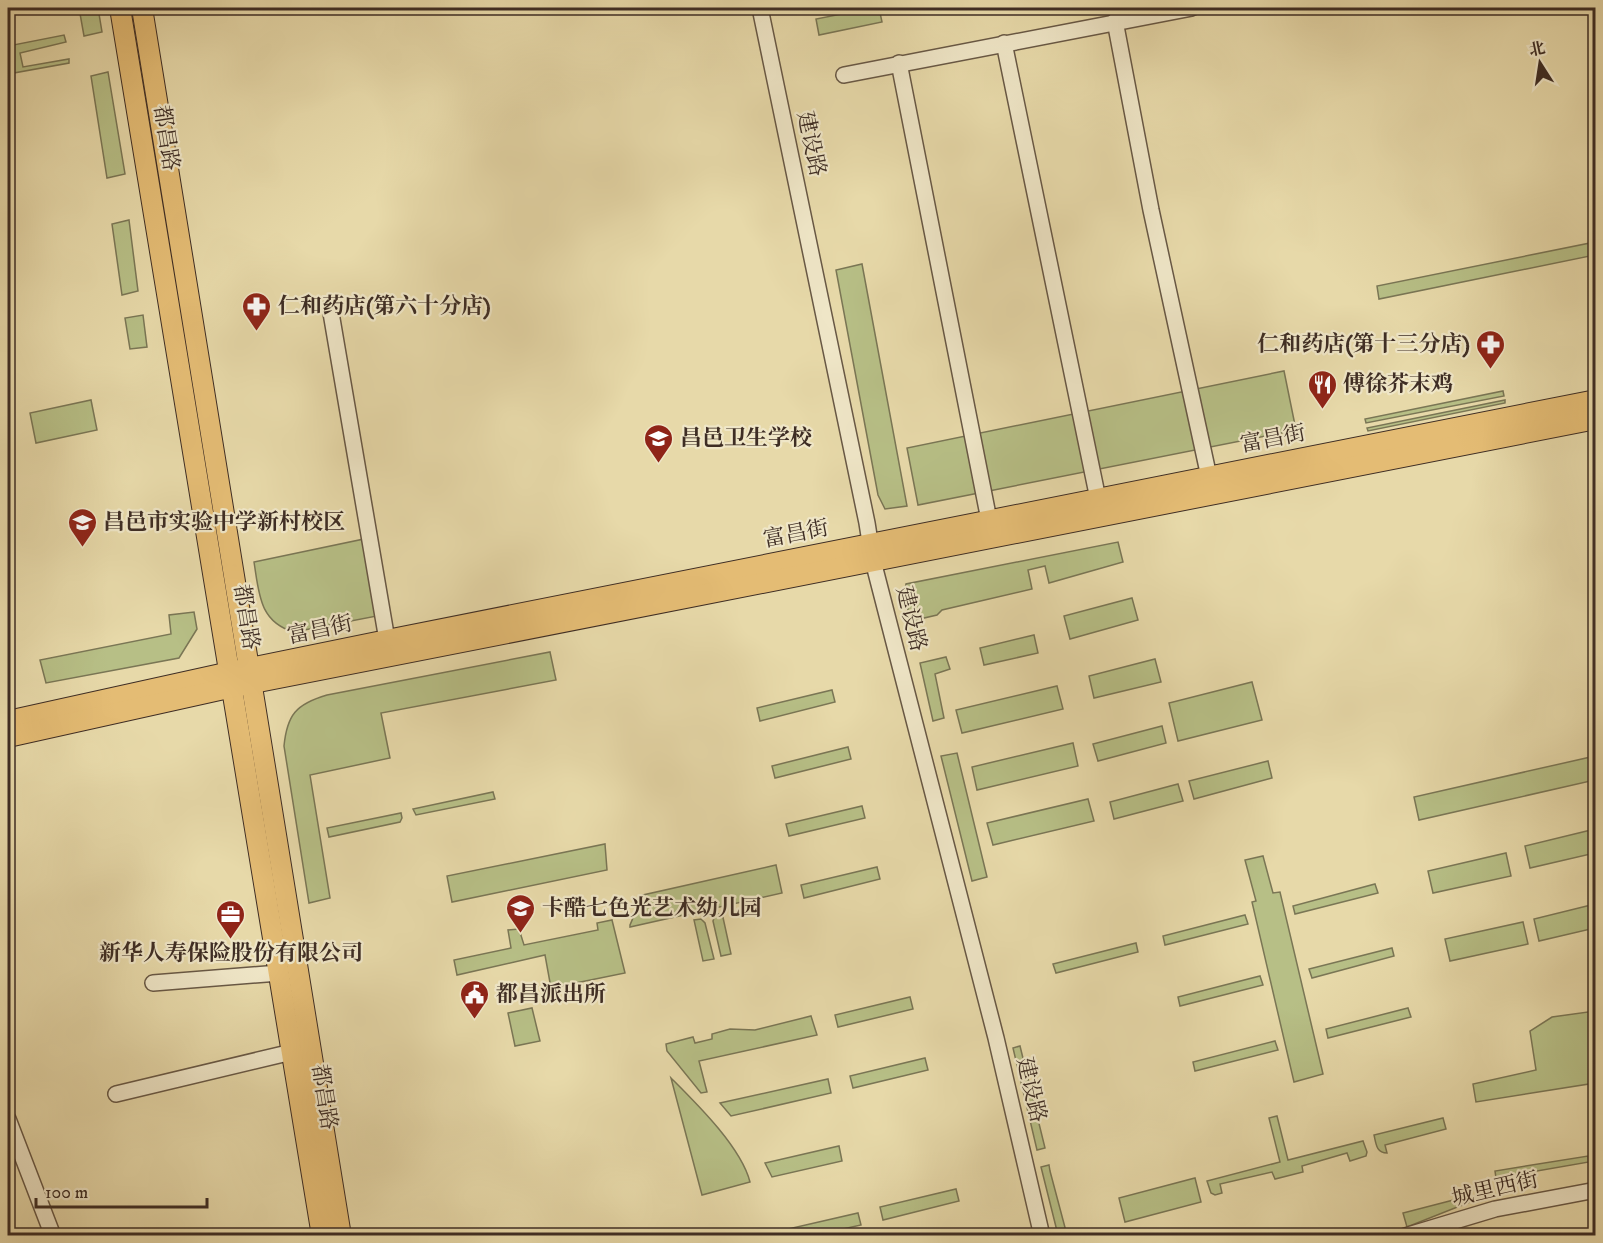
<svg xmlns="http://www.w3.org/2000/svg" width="1603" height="1243" font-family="'IM FELL DW Pica','Noto Serif SC',serif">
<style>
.green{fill:#b7bf86;stroke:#7a7655;stroke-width:1.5}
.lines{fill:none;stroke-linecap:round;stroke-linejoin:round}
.minor-casing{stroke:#685845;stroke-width:18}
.major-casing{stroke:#3e2d24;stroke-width:22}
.minor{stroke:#efe6c7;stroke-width:15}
.major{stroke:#e4bc74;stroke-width:20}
.labels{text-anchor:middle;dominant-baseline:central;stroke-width:4.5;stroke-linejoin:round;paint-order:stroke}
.street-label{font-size:22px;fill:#3e2d24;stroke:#efe6c7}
.poi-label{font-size:22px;font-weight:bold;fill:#3e2d24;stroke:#efe6c7;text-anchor:start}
</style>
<rect width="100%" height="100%" fill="#e7d9a9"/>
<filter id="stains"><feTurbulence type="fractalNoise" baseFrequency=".00333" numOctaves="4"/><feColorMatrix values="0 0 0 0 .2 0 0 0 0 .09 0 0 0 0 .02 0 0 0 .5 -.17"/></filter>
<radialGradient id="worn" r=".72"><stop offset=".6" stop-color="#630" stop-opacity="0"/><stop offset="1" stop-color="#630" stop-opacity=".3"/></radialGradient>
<!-- green -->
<g class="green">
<path d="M79 8H98L102 32 84 36Z"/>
<path d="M872 8H879L882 22 819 35 816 19Z"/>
<path d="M64 35 66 42 20 53 23 67 69 59V63L8 74V46Z"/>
<path d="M108 72 125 174 107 178 91 76Z"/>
<path d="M129 220 138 291 122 295 112 224Z"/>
<path d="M1595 242V255L1379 299 1377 286Z"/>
<path d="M862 264 907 506 885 509 878 495 836 270Z"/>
<path d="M143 315 147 347 130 349 125 318Z"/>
<path d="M1284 371 1296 430 918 505 907 448Z"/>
<path d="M1503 391 1504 396 1366 423 1365 419Z"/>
<path d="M91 400 97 430 36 443 30 413Z"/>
<path d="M1505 400V403L1368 431 1367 428Z"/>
<path d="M364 539 377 616 294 632C259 622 259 593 254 562Z"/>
<path d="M1118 542 1123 562 1049 583 1045 566 1028 570 1032 589 942 610 937 615 911 621 904 595 906 584Z"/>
<path d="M1132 598 1138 620 1070 639 1064 616Z"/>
<path d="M194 612 197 629 179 658 46 683 40 660 171 634 169 615Z"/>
<path d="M1034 635 1038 653 984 665 980 648Z"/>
<path d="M550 652 556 680 381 713 390 758 310 775 330 898 309 903 284 746C287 715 296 704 327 695Z"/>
<path d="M946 657 950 669 935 674 944 718 933 721 920 663Z"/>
<path d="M1155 659 1161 682 1094 698 1089 676Z"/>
<path d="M1252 682 1262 720 1178 741 1169 703Z"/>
<path d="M1057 686 1063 709 962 733 956 710Z"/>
<path d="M832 690 835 702 760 721 757 708Z"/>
<path d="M1162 726 1166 743 1098 761 1093 744Z"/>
<path d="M1073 743 1078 766 977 790 972 767Z"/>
<path d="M848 747 851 759 775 778 772 766Z"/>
<path d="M957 753 987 877 972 881 941 756Z"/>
<path d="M1595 756V780L1419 820 1414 797Z"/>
<path d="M1268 761 1272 778 1194 799 1189 781Z"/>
<path d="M1178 784 1183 801 1114 819 1110 802Z"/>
<path d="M493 792 495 799 416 815 413 809Z"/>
<path d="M1088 799 1094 821 993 845 987 823Z"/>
<path d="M862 806 865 818 789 836 786 824Z"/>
<path d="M401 813 402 818 400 822 329 837 327 828Z"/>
<path d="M1595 829V853L1530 868 1525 846Z"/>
<path d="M605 844 607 870 452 902 447 876Z"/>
<path d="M1506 853 1511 876 1433 893 1428 871Z"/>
<path d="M1263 856 1273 893 1280 892 1323 1074 1294 1082 1252 902 1256 901 1245 860Z"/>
<path d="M776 865 782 893 630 927V925L643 895Z"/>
<path d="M877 867 880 879 804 898 801 885Z"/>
<path d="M1375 884 1378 893 1295 914 1293 906Z"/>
<path d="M1595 904V928L1539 941 1534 919Z"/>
<path d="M722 913 731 954 721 956 713 921 715 915Z"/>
<path d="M1245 915 1248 924 1165 945 1163 936Z"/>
<path d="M701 919 705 923 714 959 703 961 694 920Z"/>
<path d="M612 920 625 973 551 988 545 955 457 975 454 960 511 948 508 930 519 929 524 945 598 930 597 923Z"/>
<path d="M1523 922 1528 944 1450 961 1445 939Z"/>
<path d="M1136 943 1138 952 1056 973 1053 964Z"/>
<path d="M1392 948 1394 956 1312 978 1309 969Z"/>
<path d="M1260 976 1263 985 1180 1006 1178 997Z"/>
<path d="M910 997 913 1009 838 1027 835 1015Z"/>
<path d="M532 1008 540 1041 515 1046 508 1013Z"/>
<path d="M1408 1008 1411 1017 1328 1038 1326 1029Z"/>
<path d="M1595 1011V1083L1476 1102 1473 1084 1536 1070 1530 1031 1552 1017Z"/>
<path d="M811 1016 817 1035 699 1061 707 1092 701 1093 667 1051 666 1044 693 1037 695 1043 712 1039V1034L730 1029 755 1030Z"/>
<path d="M1275 1041 1278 1050 1195 1071 1193 1062Z"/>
<path d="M1020 1046 1045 1148 1037 1150 1013 1048Z"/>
<path d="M925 1058 928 1070 853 1088 850 1076Z"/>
<path d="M671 1078C697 1104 741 1147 750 1182L702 1195Z"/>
<path d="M828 1079 831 1093 731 1116 720 1103Z"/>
<path d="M1277 1116 1288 1160 1363 1141 1367 1152 1366 1156 1350 1161 1347 1153 1302 1166 1303 1172 1275 1179 1272 1172 1220 1184 1222 1193 1215 1195 1211 1193 1207 1181 1280 1162 1269 1118Z"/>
<path d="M1443 1118 1446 1129 1385 1145 1387 1153C1376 1153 1376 1143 1374 1135Z"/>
<path d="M839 1146 842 1161 772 1177 765 1163Z"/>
<path d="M1588 1156 1589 1162 1496 1178 1495 1171Z"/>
<path d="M1049 1165 1050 1171 1067 1235H1058L1041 1167Z"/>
<path d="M1195 1178 1201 1202 1125 1222 1119 1198Z"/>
<path d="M956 1189 959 1201 883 1220 880 1207Z"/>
<path d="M1469 1196 1470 1202 1407 1227 1403 1213Z"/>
<path d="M858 1213 861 1225 816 1235H789L788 1229Z"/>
</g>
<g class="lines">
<defs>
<g id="minor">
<path d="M760 8 867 523 873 561 996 1038 1042 1236"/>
<path d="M1115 21 1151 210 1209 477"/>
<path d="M1004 43 1098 499"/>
<path d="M899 63 989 520"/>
<path d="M844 75 1192 8"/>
<path d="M330 307 387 640"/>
<path d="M153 983 279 973"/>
<path d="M116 1094 292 1052"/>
<path d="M8 1119 53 1236"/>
<path d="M1405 1236 1495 1209 1596 1190"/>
</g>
<g id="major">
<path d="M120 8 322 1236"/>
<path d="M142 8 341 1236"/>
<path d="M8 721 230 672 387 640 1596 400"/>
<path d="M8 737 233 687 1596 419"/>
</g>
</defs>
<!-- minor casing -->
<use href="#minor" class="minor-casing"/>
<!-- major casing -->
<use href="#major" class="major-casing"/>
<!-- minor -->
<use href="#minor" class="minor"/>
<!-- major -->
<use href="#major" class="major"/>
</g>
<!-- icons -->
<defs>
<symbol id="pharmacy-pin" viewBox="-11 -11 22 30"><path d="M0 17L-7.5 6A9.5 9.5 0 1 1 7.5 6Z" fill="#8f2418" stroke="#efe6c7"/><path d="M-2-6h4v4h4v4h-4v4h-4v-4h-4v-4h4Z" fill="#fff"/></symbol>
<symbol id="restaurant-pin" viewBox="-11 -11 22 30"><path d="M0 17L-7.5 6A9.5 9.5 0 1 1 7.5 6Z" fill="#8f2418" stroke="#efe6c7"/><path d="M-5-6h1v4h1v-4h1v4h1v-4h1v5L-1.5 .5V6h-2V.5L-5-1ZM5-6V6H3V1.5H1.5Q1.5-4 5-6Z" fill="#fff"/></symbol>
<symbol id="school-pin" viewBox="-11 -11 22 30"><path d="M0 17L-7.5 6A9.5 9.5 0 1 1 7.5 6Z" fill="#8f2418" stroke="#efe6c7"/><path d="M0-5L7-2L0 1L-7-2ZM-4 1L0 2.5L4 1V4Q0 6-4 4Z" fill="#fff"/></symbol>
<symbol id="office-pin" viewBox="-11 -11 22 30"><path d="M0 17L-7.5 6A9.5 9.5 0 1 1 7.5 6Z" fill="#8f2418" stroke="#efe6c7"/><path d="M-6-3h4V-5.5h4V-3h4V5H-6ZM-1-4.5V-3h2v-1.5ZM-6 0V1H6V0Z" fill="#fff"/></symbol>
<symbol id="civic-pin" viewBox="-11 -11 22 30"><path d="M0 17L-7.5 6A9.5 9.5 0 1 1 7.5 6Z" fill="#8f2418" stroke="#efe6c7"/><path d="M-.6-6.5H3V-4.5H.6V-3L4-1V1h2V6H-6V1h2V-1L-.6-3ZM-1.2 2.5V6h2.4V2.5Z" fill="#fff"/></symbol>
</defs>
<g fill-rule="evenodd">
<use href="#pharmacy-pin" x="240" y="290" width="33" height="45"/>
<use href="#pharmacy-pin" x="1474" y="328" width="33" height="45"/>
<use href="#restaurant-pin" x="1306" y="368" width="33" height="45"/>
<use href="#school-pin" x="642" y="422" width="33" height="45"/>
<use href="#school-pin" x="66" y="506" width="33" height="45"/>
<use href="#school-pin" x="504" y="892" width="33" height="45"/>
<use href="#office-pin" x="214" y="898" width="33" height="45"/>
<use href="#civic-pin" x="458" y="978" width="33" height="45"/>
</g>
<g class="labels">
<!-- street labels -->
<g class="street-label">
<text transform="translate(166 138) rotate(81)">都昌路</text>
<text transform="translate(811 144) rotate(78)">建设路</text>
<text transform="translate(1273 439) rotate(-11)">富昌街</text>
<text transform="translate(796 534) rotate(-11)">富昌街</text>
<text transform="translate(246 617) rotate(81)">都昌路</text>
<text transform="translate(911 619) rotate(76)">建设路</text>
<text transform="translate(320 630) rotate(-12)">富昌街</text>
<text transform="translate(1031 1090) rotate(77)">建设路</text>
<text transform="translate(324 1097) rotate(81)">都昌路</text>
<text transform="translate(1495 1189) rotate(-13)">城里西街</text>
</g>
<!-- poi labels -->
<g class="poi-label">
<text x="278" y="306">仁和药店(第六十分店)</text>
<text x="1470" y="344" text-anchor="end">仁和药店(第十三分店)</text>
<text x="1343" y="384">傅徐芥末鸡</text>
<text x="680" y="438">昌邑卫生学校</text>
<text x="103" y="522">昌邑市实验中学新村校区</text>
<text x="542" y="908">卡酷七色光艺术幼儿园</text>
<text x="231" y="953" text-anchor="middle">新华人寿保险股份有限公司</text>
<text x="496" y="994">都昌派出所</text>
</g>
</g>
<!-- margin -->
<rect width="1603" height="1243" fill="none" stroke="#e7d9a9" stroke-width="30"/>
<rect x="9" y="9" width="1585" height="1225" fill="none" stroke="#3e2d24" stroke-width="3"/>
<rect x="15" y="15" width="1573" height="1213" fill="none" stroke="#3e2d24" stroke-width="1.5"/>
<!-- north arrow -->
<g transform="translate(1540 63) rotate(348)" stroke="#efe6c7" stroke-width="4.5" paint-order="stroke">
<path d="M0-4.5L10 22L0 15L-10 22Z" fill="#3e2d24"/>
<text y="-9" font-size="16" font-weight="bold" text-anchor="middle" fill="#3e2d24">北</text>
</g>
<!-- scale -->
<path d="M36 1198v9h171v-9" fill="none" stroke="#3e2d24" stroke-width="3"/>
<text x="45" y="1198" font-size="18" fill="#3e2d24" stroke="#efe6c7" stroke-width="4.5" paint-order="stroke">100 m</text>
<rect width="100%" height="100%" filter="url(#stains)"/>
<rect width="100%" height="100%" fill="url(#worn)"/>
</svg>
